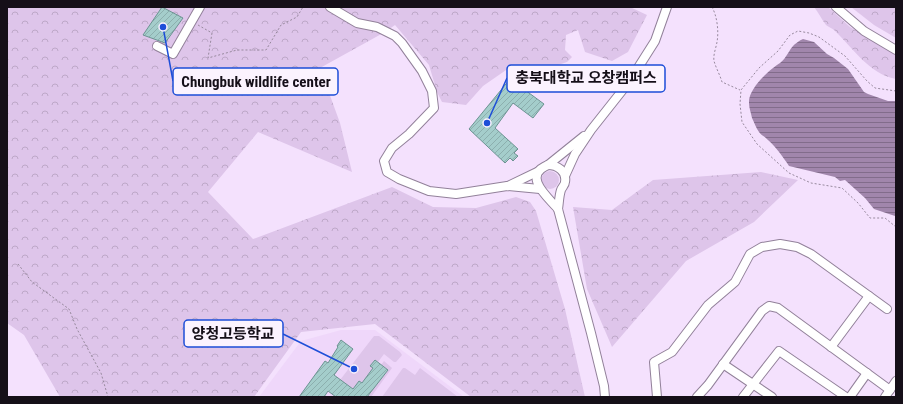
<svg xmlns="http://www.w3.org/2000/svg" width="903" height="404" font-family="'Roboto Condensed','Noto Sans KR',sans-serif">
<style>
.built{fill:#efd7fa}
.grass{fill:#dec5ea}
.forest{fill:url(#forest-crowns)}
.water{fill:url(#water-rules)}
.building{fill:url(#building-hatch);stroke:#6c9392}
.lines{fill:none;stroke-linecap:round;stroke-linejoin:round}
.minor-casing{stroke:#92819a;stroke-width:10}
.path{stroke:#97899d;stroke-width:1;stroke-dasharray:2 2;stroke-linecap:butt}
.minor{stroke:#fff;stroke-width:8}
.leader{fill:none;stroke:#1d4ed8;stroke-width:1.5}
.callout-dot{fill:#1d4ed8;stroke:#fbf3fe;stroke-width:1.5}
.callout{fill:#fbf3fe;stroke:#1d4ed8;stroke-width:1.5}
.callout-label{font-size:15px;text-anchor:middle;font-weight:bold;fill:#150f18}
</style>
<defs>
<pattern id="forest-crowns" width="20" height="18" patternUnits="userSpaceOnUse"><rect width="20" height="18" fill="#dec5ea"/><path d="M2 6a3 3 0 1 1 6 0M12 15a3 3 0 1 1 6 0" fill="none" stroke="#bea8c8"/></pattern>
<pattern id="water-rules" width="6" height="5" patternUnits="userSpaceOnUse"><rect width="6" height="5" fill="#a186ac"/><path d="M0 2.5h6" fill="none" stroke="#826c8b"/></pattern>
<pattern id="building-hatch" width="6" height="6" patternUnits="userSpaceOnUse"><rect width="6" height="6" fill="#a4cdcb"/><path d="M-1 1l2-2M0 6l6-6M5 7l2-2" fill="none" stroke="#8cafae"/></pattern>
</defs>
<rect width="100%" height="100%" fill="#f4e1fd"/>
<!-- built -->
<path class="built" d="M341 330H375L464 397H259L301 341Z"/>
<!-- grass -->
<g class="grass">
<circle cx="550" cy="180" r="9"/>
<path d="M374 336H379L400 352 402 355 396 362H394L384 354 378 362 375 360 371 366 373 368 362 383 359 381 353 389 340 380Z"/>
<path d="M384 361 392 368 371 397H367L387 370 381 365Z"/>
<path d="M403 368H405L415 375 420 368 458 397H382Z"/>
</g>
<!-- forest -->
<g class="forest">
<path d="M7 7H630L647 15 628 52 612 61 585 52 578 30 566 35 565 50 572 57 567 62 528 75 509 68 483 86 466 105 442 102 437 92 429 65 395 25 385 32 320 68 340 123 352 172 258 132 208 192 253 239 392 187 433 207 476 208 516 197 530 202 536 211 565 309 585 397H471L375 324 301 332 254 397H60L24 335 7 323Z"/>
<path d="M814 7H828L850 27 896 53V79C869 74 853 48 834 30 832 28 828 27 826 25 822 20 819 13 814 7Z"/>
<path d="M851 7H896V38L874 25Z"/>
<path d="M761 172 798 180 754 222 686 261 612 347 587 289 573 207 612 210 653 180Z"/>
</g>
<!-- water -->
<path class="water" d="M803 39 814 42 827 54 834 58 848 69 864 92 868 94 888 101H896V214L895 216 874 209 865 198 845 180 840 181 835 177 789 166C783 157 776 147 768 140 765 137 761 135 759 132 756 128 754 122 752 118 751 113 749 108 749 103 748 89 769 70 780 63 790 55 788 46 803 39Z"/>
<!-- building -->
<g class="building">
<path d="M162 7 183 18 165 43 143 35Z"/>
<path d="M510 79 544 104 533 118 513 103 495 128 518 149 514 153 518 156 513 161 510 158 505 163 469 129Z"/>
<path d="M341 340 353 349 334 375 353 389 359 381 362 383 373 368 370 366 375 360 388 370 367 397H336L328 391 324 397H299L325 361 328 363 338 347 337 346Z"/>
</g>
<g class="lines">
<defs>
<g id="minor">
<path d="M330 7 357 23 377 27 395 36 402 43 422 71 432 91 434 108 409 134 392 148 384 161 387 172 399 179 429 191 456 194 507 186 540 189"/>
<path d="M836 7 864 31 896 50"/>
<path d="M157 46 173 54 200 7"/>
<path d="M548 165C557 165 567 171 565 182 565 185 562 187 561 190 559 196 559 203 558 209L591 333 604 386 605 397"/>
<path d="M565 176 575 154 591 130 629 82 655 41 667 7"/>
<path d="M508 186 539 171"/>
<path d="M558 209C549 198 521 176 548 165L584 136"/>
<path d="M831 347 869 296"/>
<path d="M723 364 772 397"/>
<path d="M657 397 654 362 672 352 708 305 735 282 750 254 762 247 780 244 797 247 811 254 887 309"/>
<path d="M697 397 708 385 762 311 769 306 778 308 890 390"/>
<path d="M743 397 779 351 846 397"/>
<path d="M850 397 867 373"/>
<path d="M885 397 896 381"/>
</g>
</defs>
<!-- minor casing -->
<use href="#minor" class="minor-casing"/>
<!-- path -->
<g class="path">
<path d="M712 7C717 16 719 31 717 42 716 48 713 55 714 61 716 68 720 75 722 82L740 90"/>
<path d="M198 25 212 33 208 58 237 50H266L281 25 297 17 303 7"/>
<path d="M896 91 875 88 867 81 845 56 819 37 809 33 798 31 790 35 778 51 759 68 741 90 740 104 742 122 757 144 789 173 811 183 842 188 858 203 870 218H885L896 227"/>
<path d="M7 227 8 228"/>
<path d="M18 264 32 282 69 309 77 329 101 373 108 397"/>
</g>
<!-- minor -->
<use href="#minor" class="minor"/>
</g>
<!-- callouts -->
<path class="leader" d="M487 123L507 78M163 27L173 81M354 369L283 334"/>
<g class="callout-dot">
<circle cx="487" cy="123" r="4"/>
<circle cx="163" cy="27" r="4"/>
<circle cx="354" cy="369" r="4"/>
</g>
<g class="callout">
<rect x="507" y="65" width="158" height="27" rx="4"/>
<rect x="173" y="68" width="165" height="27" rx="4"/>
<rect x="184" y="320" width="99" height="27" rx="4"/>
</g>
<g class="callout-label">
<text x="586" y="83">충북대학교 오창캠퍼스</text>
<text x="256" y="87">Chungbuk wildlife center</text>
<text x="233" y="339">양청고등학교</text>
</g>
<!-- border -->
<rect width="903" height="404" fill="none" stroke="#150f18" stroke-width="16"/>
</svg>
